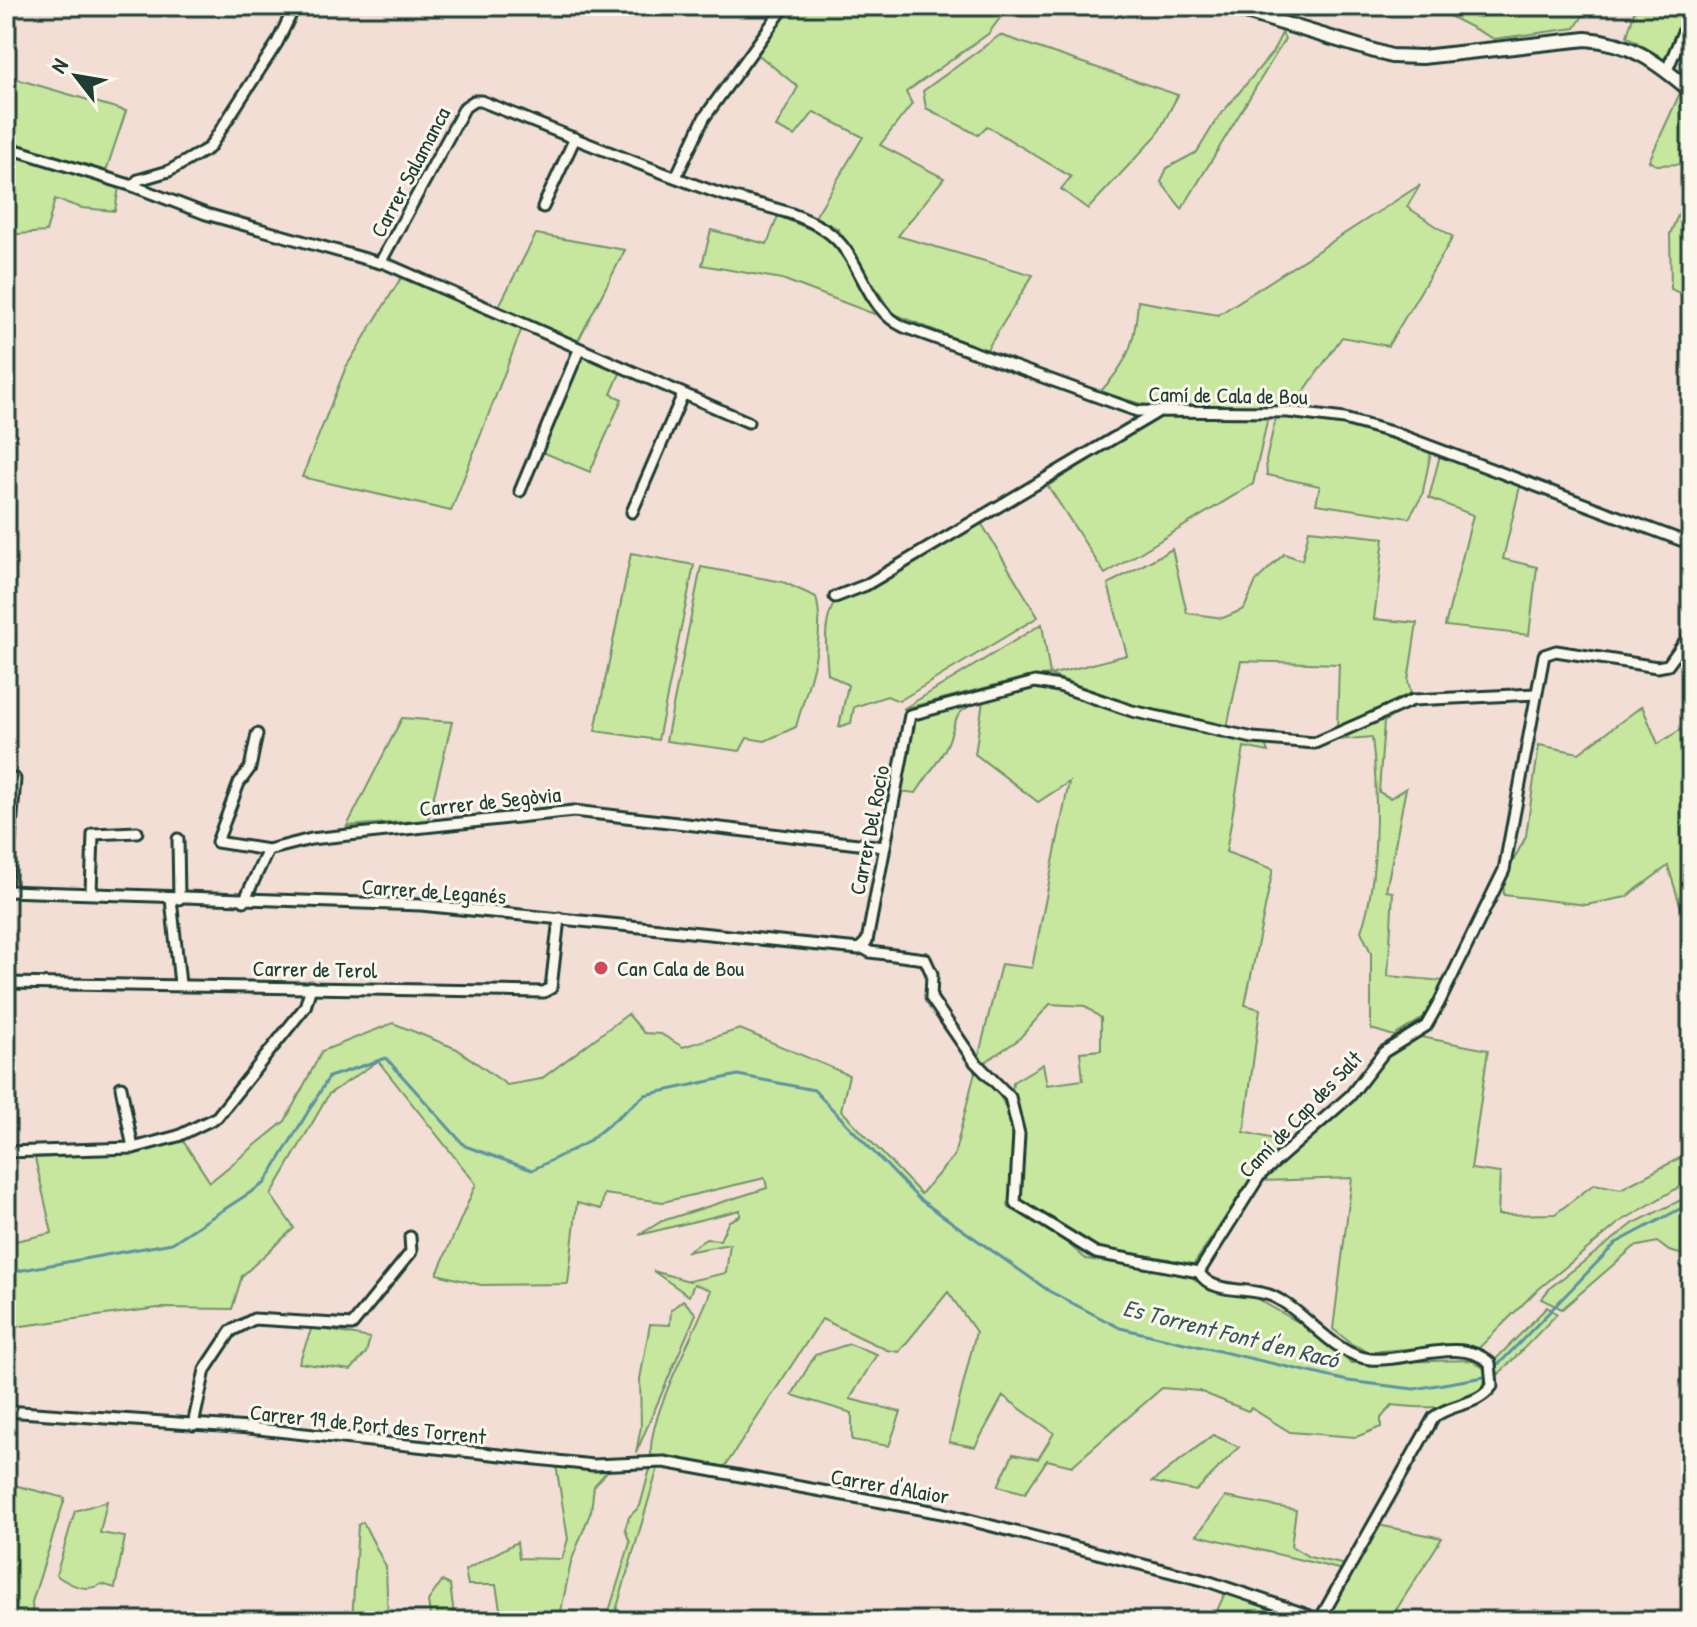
<svg xmlns="http://www.w3.org/2000/svg" width="1697" height="1627" font-family="'Patrick Hand',sans-serif">
<style>
.green{fill:#c7e79f;stroke:#73926a;stroke-width:2}
.lines{fill:none;stroke-linecap:round;stroke-linejoin:round}
.stream{stroke:#5d92a1;stroke-width:3}
.street-casing{stroke:#1f3d34;stroke-width:15}
.secondary-casing{stroke:#1f3d34;stroke-width:18}
.street{stroke:#fbf7ec;stroke-width:9}
.secondary{stroke:#fbf7ec;stroke-width:12}
.poi-dot{fill:#d1495b;stroke:#fbf7ec;stroke-width:3}
.labels{text-anchor:middle;dominant-baseline:central;stroke-width:6;stroke-linejoin:round;paint-order:stroke}
.street-label{font-size:22px;fill:#1f3d34;stroke:#fbf7ec}
.poi-label{font-size:22px;fill:#1f3d34;stroke:#fbf7ec;text-anchor:start}
.water-label{font-size:24px;font-style:italic;fill:#345958;stroke:#fbf7ec}
</style>
<rect width="100%" height="100%" fill="#f2ded5"/>
<filter id="ink" filterUnits="userSpaceOnUse"><feTurbulence type="fractalNoise" baseFrequency=".0125" numOctaves="2"/><feDisplacementMap in="SourceGraphic" scale="16" xChannelSelector="R" yChannelSelector="G"/><feConvolveMatrix kernelMatrix="1 2 1 2 8 2 1 2 1" color-interpolation-filters="sRGB"/></filter>
<g filter="url(#ink)">
<!-- green -->
<g class="green">
<path d="M788 6H1009L988 34 906 92 912 104 880 145 944 178 898 236 1033 275 986 351 892 313 838 229 815 217 863 137 814 112 795 136 776 127 798 87 755 52Z"/>
<path d="M1430 6H1589L1575 28 1494 39Z"/>
<path d="M1636 6H1690L1667 61 1627 36Z"/>
<path d="M1282 33 1285 39 1182 209 1161 182 1167 168 1197 152 1217 119 1272 53Z"/>
<path d="M1000 35 1178 95 1157 135 1088 209 1061 189 1071 177 987 126 978 135 926 108 923 91Z"/>
<path d="M6 76 126 111 106 171 6 143Z"/>
<path d="M1680 93 1691 103V299L1671 289 1670 234 1688 191 1682 164 1656 165 1649 161Z"/>
<path d="M6 154 36 160 119 187 115 211 82 208 55 199 46 232 6 235Z"/>
<path d="M1420 185 1407 207 1453 237 1388 346 1342 337 1293 407 1145 405 1100 392C1129 362 1135 342 1138 301L1218 315Z"/>
<path d="M778 216 825 235 853 270 874 314 782 279 702 265 711 230 767 244Z"/>
<path d="M536 234 625 250 578 341 498 308Z"/>
<path d="M401 278 522 328 451 511 302 477 346 367Z"/>
<path d="M581 354 621 371 611 394 622 399 590 472 540 451Z"/>
<path d="M1283 414 1342 422 1431 452 1422 496 1409 518 1316 504 1320 486 1267 475 1266 460 1276 417Z"/>
<path d="M1157 417H1268L1253 484 1105 574 1048 486Z"/>
<path d="M1440 455 1520 486 1503 559 1537 567 1529 635 1445 626 1473 515 1429 498Z"/>
<path d="M980 521 1038 617 899 701 887 696 854 707 851 723 839 727 848 685 828 674C826 650 822 621 836 600Z"/>
<path d="M1309 530 1384 538 1374 619 1417 623 1408 681 1411 693 1337 729 1339 664 1241 661 1227 728 1170 712 1139 707 1050 675 1023 678 903 709 1042 624 1050 675 1127 655 1108 584 1172 549 1187 613 1223 618 1244 609 1256 581 1284 554 1302 560Z"/>
<path d="M631 553 694 565 658 740 595 731Z"/>
<path d="M701 567 783 582 816 597C827 639 807 686 796 727L765 741 747 738 740 751 666 741Z"/>
<path d="M1033 686 1058 688 1265 744 1268 752 1244 747 1226 852 1273 869 1245 1005 1260 1009 1244 1132 1286 1142 1254 1174 1194 1264 1186 1266 1169 1259 1087 1246 1053 1218 1028 1209 1019 1201 1021 1146 1012 1093 1013 1082 1043 1064 1047 1085 1083 1080 1080 1052 1101 1050V1018L1085 1006 1050 1004 1018 1040 985 1062 978 1059 1001 964 1032 968 1069 782 1038 802 975 754 983 701C947 712 959 724 944 751 936 765 925 779 916 793L898 791 913 718Z"/>
<path d="M1411 704 1384 722 1379 792 1390 798 1406 788 1386 891 1393 892 1388 976 1445 981 1423 1018 1394 1036 1371 1029V953L1361 931C1379 884 1378 788 1372 737L1337 740Z"/>
<path d="M1642 706 1658 744 1691 723V914L1682 911 1668 866 1626 897 1586 905 1504 895 1503 881 1526 836 1539 745 1579 753Z"/>
<path d="M402 718 452 722 428 820 347 826Z"/>
<path d="M628 1014 644 1033 661 1034 683 1047 740 1029 849 1075 841 1110 921 1194 954 1156 976 1068C1024 1110 1013 1149 1009 1208L1052 1230 1086 1259 1172 1271 1193 1278 1210 1291 1250 1295 1298 1322 1351 1363 1472 1360 1486 1370C1487 1416 1424 1408 1392 1405L1381 1418V1427L1356 1437 1290 1432 1251 1408 1248 1411 1199 1391 1162 1388 1072 1466 1047 1460 1025 1493 998 1486 1013 1454 1038 1459 1054 1433 1003 1396 975 1447 949 1442 976 1332 948 1292 899 1352 887 1350 822 1319 724 1468 651 1455C648 1415 696 1332 711 1290L694 1284 689 1296 653 1271 689 1281 726 1273 730 1244 686 1252 706 1239 720 1240 729 1221 740 1216V1210L639 1235 662 1221 767 1188 765 1178 663 1202 604 1194 601 1209 577 1203 568 1284 481 1285 437 1274 476 1184 378 1061 329 1094 271 1195 294 1228 242 1276 232 1309 158 1308 6 1328V1243L52 1233 35 1158 135 1153 183 1141 210 1182 285 1121 322 1051 393 1023 457 1049 507 1085 541 1079Z"/>
<path d="M1421 1037 1488 1050 1471 1169 1500 1173 1498 1215 1555 1214 1594 1184 1621 1189 1691 1152V1180L1620 1222 1534 1293 1477 1350 1453 1345 1370 1352 1353 1345 1333 1329 1352 1178 1261 1181 1352 1098 1384 1058 1409 1038Z"/>
<path d="M1691 1195V1257L1669 1251 1657 1242 1634 1247 1562 1309 1541 1299 1551 1287 1634 1223Z"/>
<path d="M683 1300 696 1314 636 1453 641 1427 640 1379 650 1324 670 1325 671 1310Z"/>
<path d="M1547 1307 1557 1314 1498 1375 1495 1360Z"/>
<path d="M312 1327 370 1338 366 1353 351 1370 299 1363Z"/>
<path d="M849 1344 877 1354 850 1399 901 1412 889 1446 852 1440V1413L792 1395 815 1355Z"/>
<path d="M1213 1435 1239 1447 1196 1491 1152 1482Z"/>
<path d="M556 1465 610 1468 594 1486 591 1511 571 1562 559 1621H502L496 1585H468L465 1570 517 1542 519 1558 562 1559 568 1539Z"/>
<path d="M658 1468 613 1621H606L630 1543 625 1529 629 1517 640 1506 650 1469Z"/>
<path d="M6 1483 65 1498 32 1602 33 1621H6Z"/>
<path d="M1225 1497 1296 1510 1291 1546 1309 1557 1346 1565 1343 1570 1197 1535Z"/>
<path d="M107 1501 100 1533 125 1537 115 1588 102 1584C86 1593 70 1585 56 1575L75 1511Z"/>
<path d="M363 1522 386 1567 388 1621H352L358 1525Z"/>
<path d="M1378 1525 1442 1538 1389 1621 1328 1618 1330 1607Z"/>
<path d="M442 1581 450 1585 455 1621H431L428 1601Z"/>
<path d="M1225 1593 1301 1616 1302 1621H1239L1215 1615Z"/>
</g>
<g class="lines">
<!-- stream -->
<g class="stream">
<path d="M6 1273 172 1243 265 1183 329 1077 386 1058 465 1146 532 1170 586 1143 645 1095 738 1075 814 1090 919 1199 1049 1291 1120 1328 1348 1381 1414 1389 1484 1377"/>
<path d="M1497 1366 1616 1243 1691 1203"/>
</g>
<defs>
<g id="street">
<path d="M1667 70 1691 13"/>
<path d="M6 147 133 186 206 214 380 263 465 107 474 101H481C559 132 636 164 715 192 750 204 794 209 825 230 863 255 863 308 904 327L1137 411 1288 412 1344 419 1395 433 1691 544"/>
<path d="M676 177 704 118 785 6"/>
<path d="M133 186 138 180 169 171 209 148 277 43 295 6"/>
<path d="M543 207 575 138"/>
<path d="M382 262 748 422"/>
<path d="M520 491 579 350"/>
<path d="M632 512 683 394"/>
<path d="M835 597 866 585 1156 413"/>
<path d="M257 734 250 768 239 783 217 842 268 850 311 839 574 811 884 847"/>
<path d="M178 839 179 899"/>
<path d="M6 891 421 905 859 949 867 941 910 715 1035 682 1059 686 1132 711 1253 738 1315 743 1413 700 1536 694"/>
<path d="M6 891 15 779"/>
<path d="M91 892 93 834 137 832"/>
<path d="M171 899 180 984"/>
<path d="M244 901 268 850"/>
<path d="M863 948 870 952 925 959 932 974 931 998 975 1062 1010 1097 1019 1134 1015 1203 1096 1253 1199 1272"/>
<path d="M6 983 544 992 551 988 559 918"/>
<path d="M121 1087 133 1148"/>
<path d="M6 1152 133 1148 178 1136 217 1117 305 1007 311 987"/>
<path d="M6 1411 249 1428 593 1465 664 1462 942 1513 1210 1582 1308 1615 1312 1621"/>
<path d="M193 1425 205 1370 231 1331 254 1319 352 1325 411 1252 410 1237"/>
<path d="M1319 1621 1434 1417C1454 1402 1476 1407 1492 1386L1490 1363C1461 1335 1405 1363 1370 1359 1333 1355 1306 1311 1272 1296 1249 1286 1212 1296 1199 1272L1260 1175 1350 1096 1384 1052 1426 1026 1439 1003 1504 870 1544 655 1556 651 1657 667 1668 665 1691 633"/>
</g>
<path id="secondary" d="M1226 6 1391 56 1422 57 1586 39C1631 42 1658 63 1691 91"/>
</defs>
<!-- street casing -->
<use href="#street" class="street-casing"/>
<!-- secondary casing -->
<use href="#secondary" class="secondary-casing"/>
<!-- street -->
<use href="#street" class="street"/>
<!-- secondary -->
<use href="#secondary" class="secondary"/>
</g>
</g>
<!-- markers -->
<circle class="poi-dot" cx="601" cy="968" r="8"/>
<g class="labels">
<!-- street labels -->
<g class="street-label">
<text transform="translate(410 172) rotate(-62)">Carrer Salamanca</text>
<text transform="translate(1228 395) rotate(1)">Camí de Cala de Bou</text>
<text transform="translate(490 801) rotate(-6)">Carrer de Segòvia</text>
<text transform="translate(869 830) rotate(-79)">Carrer Del Rocio</text>
<text transform="translate(434 891) rotate(4)">Carrer de Leganés</text>
<text transform="translate(315 969) rotate(1)">Carrer de Terol</text>
<text transform="translate(1300 1114) rotate(-46)">Camí de Cap des Salt</text>
<text transform="translate(368 1424) rotate(6)">Carrer 19 de Port des Torrent</text>
<text transform="translate(890 1486) rotate(10)">Carrer d'Alaior</text>
</g>
<!-- poi labels -->
<g class="poi-label">
<text x="617" y="968">Can Cala de Bou</text>
</g>
<!-- water labels -->
<g class="water-label">
<text transform="translate(1231 1333) rotate(14)">Es Torrent Font d'en Racó</text>
</g>
</g>
<!-- margin -->
<rect width="1697" height="1627" fill="none" stroke="#fbf7ec" stroke-width="32"/>
<rect x="16" y="16" width="1665" height="1595" fill="none" stroke="#1f3d34" stroke-width="3" filter="url(#ink)"/>
<!-- north arrow -->
<g transform="translate(76 76) rotate(301)" stroke="#fbf7ec" stroke-width="6" paint-order="stroke">
<path d="M0-6L14 30L0 20L-14 30Z" fill="#1f3d34"/>
<text y="-12" font-size="22" font-weight="bold" text-anchor="middle" fill="#1f3d34">N</text>
</g>
</svg>
